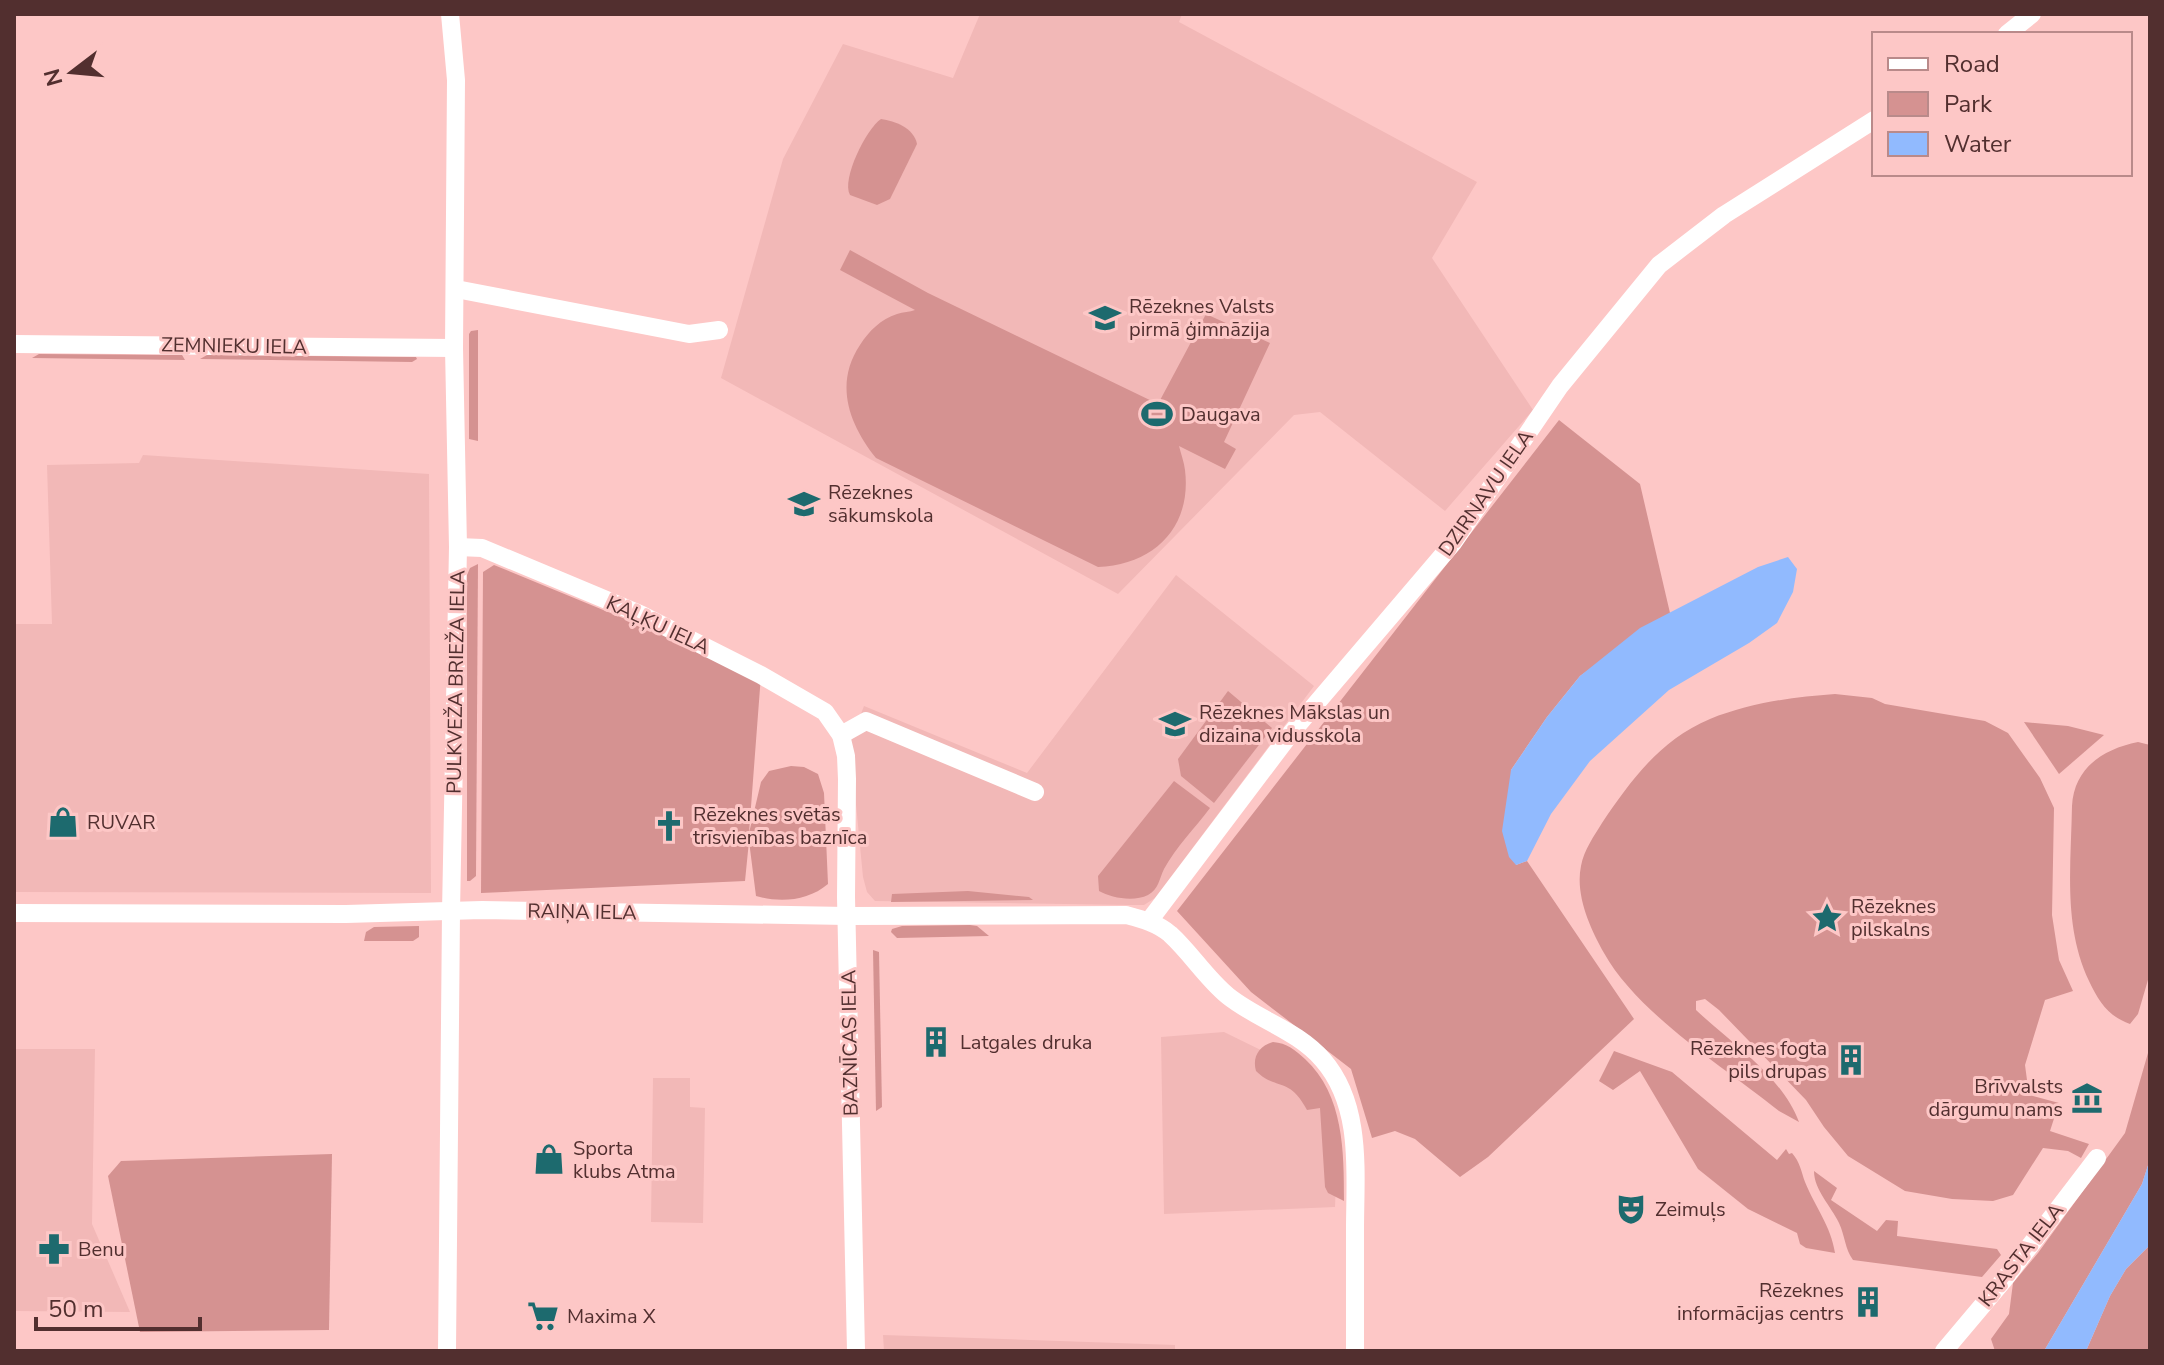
<svg xmlns="http://www.w3.org/2000/svg" width="2164" height="1365" font-family="'Nunito Sans',sans-serif">
<style>
.built{fill:#f2b8b7}
.green{fill:#d59291}
.water{fill:#91bafe}
.lines{fill:none;stroke-linecap:round;stroke-linejoin:round}
.street{stroke:#fff;stroke-width:18}
.labels{text-anchor:middle;dominant-baseline:central;stroke-width:6;stroke-linejoin:round;paint-order:stroke}
.poi-label{font-size:20px;fill:#522f2f;stroke:#fdc7c6;text-anchor:start}
.street-label{font-size:20px;fill:#522f2f;stroke:#fdc7c6}
</style>
<rect width="100%" height="100%" fill="#fdc7c6"/>
<!-- built -->
<g class="built">
<path d="M980 14H1182L1179 22 1477 182 1432 258 1533 410 1445 511 1320 412 1294 415 1118 594 721 378 783 159 843 44 953 78Z"/>
<path d="M143 455 429 474 431 893 14 892V624H52L47 465 139 463Z"/>
<path d="M1176 575 1314 686 1155 898 1144 905H1130L875 901 867 892 863 877 850 742 864 706 1027 773Z"/>
<path d="M1224 1032 1287 1063 1322 1096 1337 1156 1335 1207 1164 1214 1161 1037Z"/>
<path d="M14 1049H95L92 1224 130 1312 14 1311Z"/>
<path d="M653 1078H690V1107L705 1108 703 1223 651 1222Z"/>
<path d="M883 1335 1175 1345V1351H884Z"/>
</g>
<!-- green -->
<g class="green">
<path d="M881 119C895 121 914 128 917 144L890 199 877 205 850 195C841 180 866 129 881 119Z"/>
<path d="M850 250 928 293 1158 404 1206 314 1270 343 1224 442 1236 449 1225 469 1179 446C1181 454 1184 462 1185 470 1192 527 1154 565 1098 567L876 458C849 424 834 384 860 345 869 331 881 319 897 314 903 312 910 312 915 310L840 270Z"/>
<path d="M478 330V441L469 439V334L471 331Z"/>
<path d="M39 354 182 355 185 360 32 358Z"/>
<path d="M207 355 416 357 417 359 412 362 200 359Z"/>
<path d="M1559 420 1640 484 1670 613 1580 676 1547 717 1511 770 1516 865 1527 861 1634 1019 1488 1157 1460 1177 1415 1139 1395 1131 1372 1138 1351 1069 1251 992 1177 911Z"/>
<path d="M478 564 476 876 470 881H467V575L470 568Z"/>
<path d="M494 565 761 675 749 833 761 782 769 771 791 766 804 767 818 774 824 793 828 884C808 901 780 903 756 896L749 841 745 881 481 893 483 572Z"/>
<path d="M1228 691 1272 728 1214 803 1181 776 1178 759Z"/>
<path d="M1835 694 1872 698 1885 704 1985 721 2008 733 2040 778 2054 808 2052 915 2059 960 2073 991 2045 1000 2025 1065 2029 1095 2059 1103 2050 1131 2089 1144 2081 1158 2068 1151 2043 1148 2013 1195 1993 1201 1952 1199 1905 1191 1848 1156 1824 1127 1806 1100 1719 1010 1705 999 1696 1001V1010C1731 1043 1782 1076 1799 1122L1779 1111C1724 1067 1638 1014 1604 953 1590 928 1575 895 1581 866 1584 850 1594 836 1602 823 1631 780 1660 740 1710 719 1750 703 1792 697 1835 694Z"/>
<path d="M2024 722 2068 726 2104 735 2059 774Z"/>
<path d="M2138 742 2150 745V973L2138 1014 2130 1024C2108 1016 2099 1002 2089 981 2063 926 2071 866 2072 806 2074 768 2103 749 2138 742Z"/>
<path d="M1174 781 1210 808C1195 828 1176 847 1164 869 1159 879 1159 889 1148 895 1134 902 1111 898 1099 891L1098 876Z"/>
<path d="M968 891 1029 897 1033 900 891 902 892 894Z"/>
<path d="M970 925 977 926 989 936 897 938 891 932 892 929 902 926Z"/>
<path d="M419 926V937L413 941H364L366 932 374 927Z"/>
<path d="M873 950 879 952 882 1107 876 1111Z"/>
<path d="M1273 1042C1287 1043 1295 1050 1305 1059 1344 1095 1344 1152 1344 1201L1328 1193 1325 1187 1320 1108 1307 1110C1289 1076 1276 1091 1256 1071 1252 1057 1259 1046 1273 1042Z"/>
<path d="M2150 1046V1159L2142 1184 2044 1351H1995L1991 1339 2009 1314 2013 1283 2038 1253 2125 1133Z"/>
<path d="M1614 1051 1672 1072 1777 1160 1786 1149 1789 1154 1792 1153C1800 1162 1801 1171 1805 1182 1815 1207 1831 1226 1835 1253L1806 1248 1800 1244 1797 1233 1748 1209 1698 1169 1640 1071 1613 1090 1599 1081Z"/>
<path d="M332 1154 329 1330 140 1332 108 1176 121 1161Z"/>
<path d="M1814 1171 1837 1188 1831 1200 1877 1231 1886 1220 1898 1221 1897 1236 1997 1249 2001 1255 1982 1277 1853 1260C1845 1249 1845 1236 1839 1223 1831 1206 1814 1190 1814 1171Z"/>
<path d="M2150 1245V1351H2086L2110 1296 2126 1269Z"/>
</g>
<!-- water -->
<g class="water">
<path d="M1788 557 1797 569 1793 592 1777 623 1749 643 1669 690 1590 761 1551 814 1527 861 1516 865 1509 857 1502 831 1511 770 1547 717 1580 676 1640 628 1758 567Z"/>
<path d="M2150 1159V1245L2126 1269 2110 1296 2086 1351H2044L2142 1184Z"/>
</g>
<g class="lines">
<!-- street -->
<g class="street">
<path d="M2007 34 2032 14"/>
<path d="M456 289 689 334 719 330"/>
<path d="M14 344 454 348"/>
<path d="M458 547 482 548 640 614 761 675 825 712 841 735 846 756 847 779 846 897 856 1351"/>
<path d="M841 735 866 721 1035 792"/>
<path d="M14 913 346 914 482 910 847 916 1126 915C1141 919 1157 923 1170 934 1191 953 1206 978 1228 996 1258 1020 1297 1030 1323 1060 1363 1106 1355 1174 1355 1229 1355 1270 1355 1310 1355 1351"/>
<path d="M1149 921 1291 733 1453 543 1560 386 1659 265 1724 215 1874 120"/>
<path d="M447 1351 451 912 458 547 454 348 456 80 450 14"/>
<path d="M1944 1351 2003 1281 2097 1158"/>
</g>
</g>
<!-- icons -->
<defs>
<symbol id="school-bare" viewBox="-9 -9 18 18"><path d="M0-5L7-2L0 1L-7-2ZM-4 1L0 2.5L4 1V4Q0 6-4 4Z" fill="#1d6a6e" stroke="#fdc7c6" stroke-width="2.5" paint-order="stroke"/></symbol>
<symbol id="stadium-bare" viewBox="-9 -9 18 18"><path d="M0-5a6.5 5 0 1 0 0 10a6.5 5 0 1 0 0-10ZM-3.5-1.8h7v3.6h-7Z" fill="#1d6a6e" stroke="#fdc7c6" stroke-width="2.5" paint-order="stroke"/></symbol>
<symbol id="shop-bare" viewBox="-9 -9 18 18"><path d="M-5-2.5h2.3a2.7 3.5 0 0 1 5.4 0H5L5.5 6h-11ZM-1.5-2.5h3a1.5 2.3 0 0 0-3 0Z" fill="#1d6a6e" stroke="#fdc7c6" stroke-width="2.5" paint-order="stroke"/></symbol>
<symbol id="church-bare" viewBox="-9 -9 18 18"><path d="M-1.2-6h2.4v3.5h3.3v2.4h-3.3V6h-2.4V-.1h-3.3v-2.4h3.3Z" fill="#1d6a6e" stroke="#fdc7c6" stroke-width="2.5" paint-order="stroke"/></symbol>
<symbol id="sight-bare" viewBox="-9 -9 18 18"><path d="M0-6L1.8-2.2L6-1.7L2.9 1.2L3.7 5.4L0 3.3L-3.7 5.4L-2.9 1.2L-6-1.7L-1.8-2.2Z" fill="#1d6a6e" stroke="#fdc7c6" stroke-width="2.5" paint-order="stroke"/></symbol>
<symbol id="building-bare" viewBox="-9 -9 18 18"><path d="M-4-6H4V6H1V3H-1V6H-4ZM-2.5-4.3h1.7v1.8h-1.7ZM.8-4.3h1.7v1.8H.8ZM-2.5-1h1.7V.8h-1.7ZM.8-1h1.7V.8H.8Z" fill="#1d6a6e" stroke="#fdc7c6" stroke-width="2.5" paint-order="stroke"/></symbol>
<symbol id="museum-bare" viewBox="-9 -9 18 18"><path d="M0-6L6-3V-2H-6V-3ZM-5-1h2V3h-2ZM-1-1h2V3h-2ZM3-1h2V3H3ZM-6 4H6V6H-6Z" fill="#1d6a6e" stroke="#fdc7c6" stroke-width="2.5" paint-order="stroke"/></symbol>
<symbol id="theatre-bare" viewBox="-9 -9 18 18"><path d="M-5-5.5Q0-4 5-5.5V0Q5 5 0 6Q-5 5-5 0ZM-3.3-2.5H-1v1.5H-3.3ZM1-2.5H3.3v1.5H1ZM-2.8 1Q0 5.5 2.8 1Z" fill="#1d6a6e" stroke="#fdc7c6" stroke-width="2.5" paint-order="stroke"/></symbol>
<symbol id="pharmacy-bare" viewBox="-9 -9 18 18"><path d="M-2-6h4v4h4v4h-4v4h-4v-4h-4v-4h4Z" fill="#1d6a6e" stroke="#fdc7c6" stroke-width="2.5" paint-order="stroke"/></symbol>
<symbol id="supermarket-bare" viewBox="-9 -9 18 18"><path d="M-6-5.5h2.5l.6 2H6L4.5 2H-2.5L-4.4-4H-6ZM-1.5 3.2a1.3 1.3 0 1 0 .1 0ZM3 3.2a1.3 1.3 0 1 0 .1 0Z" fill="#1d6a6e" stroke="#fdc7c6" stroke-width="2.5" paint-order="stroke"/></symbol>
</defs>
<g fill-rule="evenodd">
<use href="#school-bare" x="1083" y="296" width="44" height="44"/>
<use href="#stadium-bare" x="1135" y="392" width="44" height="44"/>
<use href="#school-bare" x="782" y="482" width="44" height="44"/>
<use href="#school-bare" x="1153" y="702" width="44" height="44"/>
<use href="#shop-bare" x="41" y="800" width="44" height="44"/>
<use href="#church-bare" x="647" y="804" width="44" height="44"/>
<use href="#sight-bare" x="1805" y="896" width="44" height="44"/>
<use href="#building-bare" x="914" y="1020" width="44" height="44"/>
<use href="#building-bare" x="1829" y="1038" width="44" height="44"/>
<use href="#museum-bare" x="2065" y="1076" width="44" height="44"/>
<use href="#shop-bare" x="527" y="1137" width="44" height="44"/>
<use href="#theatre-bare" x="1609" y="1187" width="44" height="44"/>
<use href="#pharmacy-bare" x="32" y="1227" width="44" height="44"/>
<use href="#building-bare" x="1846" y="1280" width="44" height="44"/>
<use href="#supermarket-bare" x="521" y="1294" width="44" height="44"/>
</g>
<g class="labels">
<!-- poi labels -->
<g class="poi-label">
<text x="1129" y="306">Rēzeknes Valsts<tspan x="1129" dy="23">pirmā ģimnāzija</tspan></text>
<text x="1181" y="414">Daugava</text>
<text x="828" y="492">Rēzeknes<tspan x="828" dy="23">sākumskola</tspan></text>
<text x="1199" y="712">Rēzeknes Mākslas un<tspan x="1199" dy="23">dizaina vidusskola</tspan></text>
<text x="693" y="814">Rēzeknes svētās<tspan x="693" dy="23">trīsvienības baznīca</tspan></text>
<text x="87" y="822">RUVAR</text>
<text x="1851" y="906">Rēzeknes<tspan x="1851" dy="23">pilskalns</tspan></text>
<text x="960" y="1042">Latgales druka</text>
<text x="1827" y="1048" text-anchor="end">Rēzeknes fogta<tspan x="1827" dy="23">pils drupas</tspan></text>
<text x="2063" y="1086" text-anchor="end">Brīvvalsts<tspan x="2063" dy="23">dārgumu nams</tspan></text>
<text x="573" y="1148">Sporta<tspan x="573" dy="23">klubs Atma</tspan></text>
<text x="1655" y="1209">Zeimuļs</text>
<text x="78" y="1249">Benu</text>
<text x="1844" y="1290" text-anchor="end">Rēzeknes<tspan x="1844" dy="23">informācijas centrs</tspan></text>
<text x="567" y="1316">Maxima X</text>
</g>
<!-- street labels -->
<g class="street-label">
<text transform="translate(234 346) rotate(1)">ZEMNIEKU IELA</text>
<text transform="translate(1486 493) rotate(-55)">DZIRNAVU IELA</text>
<text transform="translate(658 625) rotate(25)">KAĻĶU IELA</text>
<text transform="translate(456 682) rotate(-89)">PULKVEŽA BRIEŽA IELA</text>
<text transform="translate(582 912) rotate(1)">RAIŅA IELA</text>
<text transform="translate(850 1043) rotate(-91)">BAZNĪCAS IELA</text>
<text transform="translate(2021 1255) rotate(-52)">KRASTA IELA</text>
</g>
</g>
<!-- border -->
<rect width="2164" height="1365" fill="none" stroke="#522f2f" stroke-width="32"/>
<!-- legend -->
<rect x="1872" y="32" width="260" height="144" fill="#fdc7c6" stroke="#b98a8a" stroke-width="2"/>
<rect x="1888" y="58" width="40" height="12" fill="#ffffff" stroke="#b98a8a" stroke-width="2"/>
<text x="1944" y="72" font-size="24" fill="#522f2f">Road</text>
<rect x="1888" y="92" width="40" height="24" fill="#d59291" stroke="#b98a8a" stroke-width="2"/>
<text x="1944" y="112" font-size="24" fill="#522f2f">Park</text>
<rect x="1888" y="132" width="40" height="24" fill="#91bafe" stroke="#b98a8a" stroke-width="2"/>
<text x="1944" y="152" font-size="24" fill="#522f2f">Water</text>
<!-- north arrow -->
<g transform="translate(72 72) rotate(254)" stroke="#fdc7c6" stroke-width="6" paint-order="stroke">
<path d="M0-6L14 30L0 20L-14 30Z" fill="#522f2f"/>
<text y="-12" font-size="22" font-weight="bold" text-anchor="middle" fill="#522f2f">N</text>
</g>
<!-- scale -->
<path d="M36 1317v12h164v-12" fill="none" stroke="#522f2f" stroke-width="4"/>
<text x="48" y="1317" font-size="24" fill="#522f2f" stroke="#fdc7c6" stroke-width="6" paint-order="stroke">50 m</text>
</svg>
